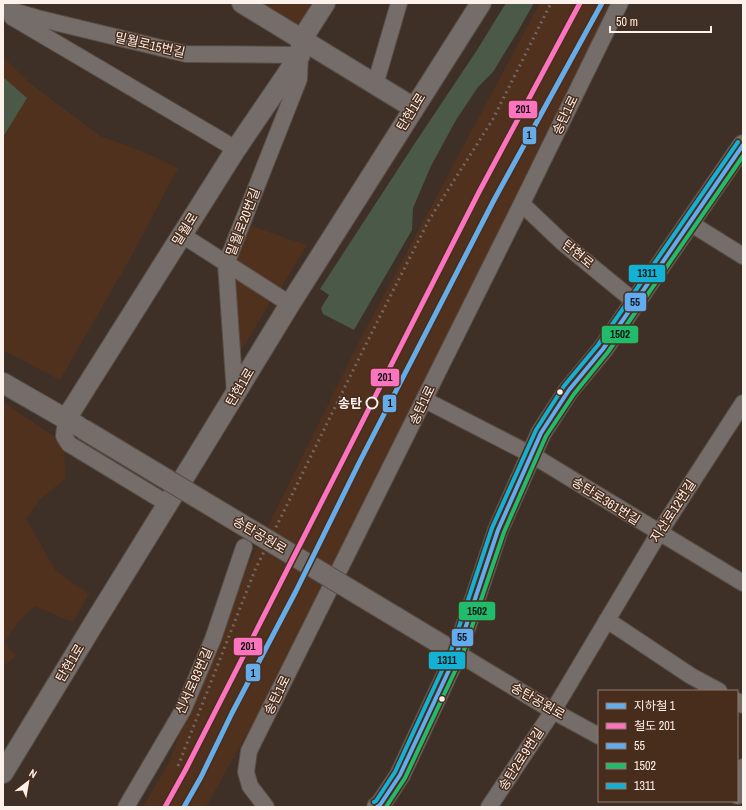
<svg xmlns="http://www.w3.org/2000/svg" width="746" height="810" font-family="'Archivo Narrow','Noto Sans KR',sans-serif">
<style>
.built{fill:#50311d}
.green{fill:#4a5948}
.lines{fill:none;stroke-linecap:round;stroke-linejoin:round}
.minor-casing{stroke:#574c44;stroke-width:18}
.tertiary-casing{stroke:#574c44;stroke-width:22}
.minor{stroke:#746d6a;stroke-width:16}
.tertiary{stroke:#746d6a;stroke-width:20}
.rail{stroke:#706661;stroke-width:3;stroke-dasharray:2 4;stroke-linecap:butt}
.tertiary-bridge-casing{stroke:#574c44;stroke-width:22;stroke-linecap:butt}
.tertiary-bridge{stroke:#746d6a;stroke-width:20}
.bus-1-casing{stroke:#492d1c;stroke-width:7}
.bus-2-casing{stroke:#492d1c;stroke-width:7}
.bus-3-casing{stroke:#492d1c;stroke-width:7}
.bus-1{stroke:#60acee;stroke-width:4}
.bus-2{stroke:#20bc6c;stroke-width:4}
.bus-3{stroke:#13b2d5;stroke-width:4}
.rail-1-casing{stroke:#492d1c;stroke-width:8}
.rail-1{stroke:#fc73be;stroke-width:5}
.metro-1-casing{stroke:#492d1c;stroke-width:8}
.metro-1{stroke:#66ade7;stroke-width:5}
.bus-dot{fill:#fdf1eb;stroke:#492d1c;stroke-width:1.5}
.stop-dot{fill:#492d1c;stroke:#fdf1eb;stroke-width:2}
.labels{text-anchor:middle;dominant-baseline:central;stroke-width:3;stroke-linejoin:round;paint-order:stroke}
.street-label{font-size:13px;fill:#fdf1eb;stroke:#492d1c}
.stop-label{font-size:13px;font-weight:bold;fill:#fdf1eb;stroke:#492d1c;text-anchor:end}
.line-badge{stroke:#492d1c;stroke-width:1.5}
.pale-badge-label{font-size:11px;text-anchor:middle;font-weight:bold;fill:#111}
</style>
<rect width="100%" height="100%" fill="#3e3026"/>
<!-- built -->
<g class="built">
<path d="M260 3H319L302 29Z"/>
<path d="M540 3H612L569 86 429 380 267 698 206 807H143L168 764 243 576 363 334Z"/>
<path d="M3 57 32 85 100 136 141 151 178 168 133 253 60 380 3 350Z"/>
<path d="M248 225 307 245 279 291 235 264Z"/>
<path d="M233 277 271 301 237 357Z"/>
<path d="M3 402 64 443 65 479 41 498 26 519 56 571 89 594 73 622 35 606 19 621 4 642 16 656 3 666Z"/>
</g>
<!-- green -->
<g class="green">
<path d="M506 3H534L518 31 493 72 478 87 456 120 431 166 413 208 412 230 354 330 323 314 321 308 329 295 320 289 415 143 477 50Z"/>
<path d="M3 77 27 98 3 137Z"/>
</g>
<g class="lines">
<defs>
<g id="minor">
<path d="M3 8 37 18 186 54 300 55 299 79 226 264 235 395"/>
<path d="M12 17 236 149"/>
<path d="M375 85 399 3"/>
<path d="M522 204 562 242 635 302"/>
<path d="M690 223 743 256"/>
<path d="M182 235 290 304"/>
<path d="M425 400 532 455 743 583"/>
<path d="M66 419 64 436 69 444 168 504"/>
<path d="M607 620 691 676 719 691"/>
<path d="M457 653 553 711 599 736"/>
<path d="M737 701 743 705"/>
<path d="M738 796 743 767"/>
<path d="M126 807 183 710 213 639 244 547"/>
<path d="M266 807 250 786 246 772 249 751C375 502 498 253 620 3"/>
<path d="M489 807 553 711 659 533 743 403"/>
</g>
<g id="tertiary">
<path d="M242 3 414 108"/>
<path d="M3 383 78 426"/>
<path d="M66 419 236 149 300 55 302 39 325 3"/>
<path d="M3 773 99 615 196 458 290 304 481 3"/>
<path d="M377 807 380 805 400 775 457 653 498 530 541 433 569 390 603 349 743 145"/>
</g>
</defs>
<!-- minor casing -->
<use href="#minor" class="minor-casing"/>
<!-- tertiary casing -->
<use href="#tertiary" class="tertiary-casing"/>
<!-- minor -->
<use href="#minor" class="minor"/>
<!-- tertiary -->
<use href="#tertiary" class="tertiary"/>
<!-- rail -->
<path class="rail" d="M178 766 255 570 368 340 429 220 493 119 551 3"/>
<defs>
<path id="tertiary-bridge" d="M83 429 444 646"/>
</defs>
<!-- tertiary-bridge casing -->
<use href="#tertiary-bridge" class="tertiary-bridge-casing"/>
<!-- tertiary-bridge -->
<use href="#tertiary-bridge" class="tertiary-bridge"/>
<defs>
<path id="bus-1" d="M377 807 380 805 400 775 457 653 498 530 541 433 569 390 603 349 743 145"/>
<path id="bus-2" d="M386 807 405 778 462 656 504 532 546 436 574 394 608 352 743 156"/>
<path id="bus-3" d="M374 802 376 801 395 772 451 651 492 528 536 430 564 386 598 345 738 142"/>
</defs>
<!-- bus-1 casing -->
<use href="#bus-1" class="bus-1-casing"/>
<!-- bus-2 casing -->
<use href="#bus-2" class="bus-2-casing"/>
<!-- bus-3 casing -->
<use href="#bus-3" class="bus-3-casing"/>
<!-- bus-1 -->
<use href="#bus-1" class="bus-1"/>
<!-- bus-2 -->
<use href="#bus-2" class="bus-2"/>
<!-- bus-3 -->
<use href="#bus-3" class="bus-3"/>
<defs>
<path id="rail-1" d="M165 807 186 769 479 192 580 3"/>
</defs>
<!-- rail-1 casing -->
<use href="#rail-1" class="rail-1-casing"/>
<!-- rail-1 -->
<use href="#rail-1" class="rail-1"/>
<defs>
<path id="metro-1" d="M184 807 201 777 232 713 296 591 360 461 494 200 602 3"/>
</defs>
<!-- metro-1 casing -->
<use href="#metro-1" class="metro-1-casing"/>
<!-- metro-1 -->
<use href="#metro-1" class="metro-1"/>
</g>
<!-- markers -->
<g class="bus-dot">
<circle cx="560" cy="392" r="3.5"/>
<circle cx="442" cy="699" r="3.5"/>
</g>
<circle class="stop-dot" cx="372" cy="403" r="5.5"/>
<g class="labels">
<!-- street labels -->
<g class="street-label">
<text transform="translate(150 45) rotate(13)">밀월로15번길</text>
<text transform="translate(411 112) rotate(-58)">탄현1로</text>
<text transform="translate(565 115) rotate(-64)">송탄1로</text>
<text transform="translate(243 222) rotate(-69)">밀월로20번길</text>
<text transform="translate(185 229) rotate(-58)">밀월로</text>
<text transform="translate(578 254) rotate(40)">탄현로</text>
<text transform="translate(240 387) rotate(-59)">탄현1로</text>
<text transform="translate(422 405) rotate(-64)">송탄1로</text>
<text transform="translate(606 501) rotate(32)">송탄로361번길</text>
<text transform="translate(673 511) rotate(-57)">지산로12번길</text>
<text transform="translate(260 535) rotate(31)">송탄공원로</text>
<text transform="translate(70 663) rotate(-59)">탄현1로</text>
<text transform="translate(194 681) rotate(-66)">신서로93번길</text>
<text transform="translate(277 695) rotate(-63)">송탄1로</text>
<text transform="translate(538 701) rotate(30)">송탄공원로</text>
<text transform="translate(521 759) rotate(-57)">송탄2로9번길</text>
</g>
<!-- stop labels -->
<g class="stop-label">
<text x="362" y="403">송탄</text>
</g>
</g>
<g class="line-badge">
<rect x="508" y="100" width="30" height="19" rx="4" fill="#fc73be"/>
<rect x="522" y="126" width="15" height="19" rx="4" fill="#66ade7"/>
<rect x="628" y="264" width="38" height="19" rx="4" fill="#13b2d5"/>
<rect x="624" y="292" width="23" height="20" rx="4" fill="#60acee"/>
<rect x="601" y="325" width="38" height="19" rx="4" fill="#20bc6c"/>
<rect x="370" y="368" width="30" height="19" rx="4" fill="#fc73be"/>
<rect x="382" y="394" width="15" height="19" rx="4" fill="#66ade7"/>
<rect x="458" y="601" width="38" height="20" rx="4" fill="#20bc6c"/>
<rect x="451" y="628" width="23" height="19" rx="4" fill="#60acee"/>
<rect x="233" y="637" width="30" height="19" rx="4" fill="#fc73be"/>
<rect x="428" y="651" width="38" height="19" rx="4" fill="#13b2d5"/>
<rect x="245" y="663" width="16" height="19" rx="4" fill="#66ade7"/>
</g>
<g class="pale-badge-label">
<text x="523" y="113">201</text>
<text x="529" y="139">1</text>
<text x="647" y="277">1311</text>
<text x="635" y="306">55</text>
<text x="620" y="338">1502</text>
<text x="385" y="381">201</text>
<text x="390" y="407">1</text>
<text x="477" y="615">1502</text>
<text x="462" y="641">55</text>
<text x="248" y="650">201</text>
<text x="447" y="664">1311</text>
<text x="253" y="677">1</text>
</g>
<!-- border -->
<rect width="746" height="810" fill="none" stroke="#fdf1eb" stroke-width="8"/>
<!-- legend -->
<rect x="598" y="690" width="140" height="112" fill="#492d1c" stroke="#917b6f"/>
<rect x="606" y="703" width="20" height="6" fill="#66ade7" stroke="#917b6f"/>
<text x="634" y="710" font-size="12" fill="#fdf1eb">지하철 1</text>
<rect x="606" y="723" width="20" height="6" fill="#fc73be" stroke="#917b6f"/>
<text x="634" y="730" font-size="12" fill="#fdf1eb">철도 201</text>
<rect x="606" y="743" width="20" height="6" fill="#60acee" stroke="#917b6f"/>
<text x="634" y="750" font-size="12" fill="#fdf1eb">55</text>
<rect x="606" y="763" width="20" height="6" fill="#20bc6c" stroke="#917b6f"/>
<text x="634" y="770" font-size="12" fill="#fdf1eb">1502</text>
<rect x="606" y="783" width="20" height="6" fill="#13b2d5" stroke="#917b6f"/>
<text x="634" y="790" font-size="12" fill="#fdf1eb">1311</text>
<!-- north arrow -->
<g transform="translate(28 782) rotate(31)" stroke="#492d1c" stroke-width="3" paint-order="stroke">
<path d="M0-3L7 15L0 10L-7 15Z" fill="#fdf1eb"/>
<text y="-6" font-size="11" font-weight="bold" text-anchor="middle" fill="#fdf1eb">N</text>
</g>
<!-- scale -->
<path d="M610 26v6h101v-6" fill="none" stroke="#fdf1eb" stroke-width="2"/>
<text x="616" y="26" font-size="12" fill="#fdf1eb" stroke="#492d1c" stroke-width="3" paint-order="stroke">50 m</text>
</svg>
